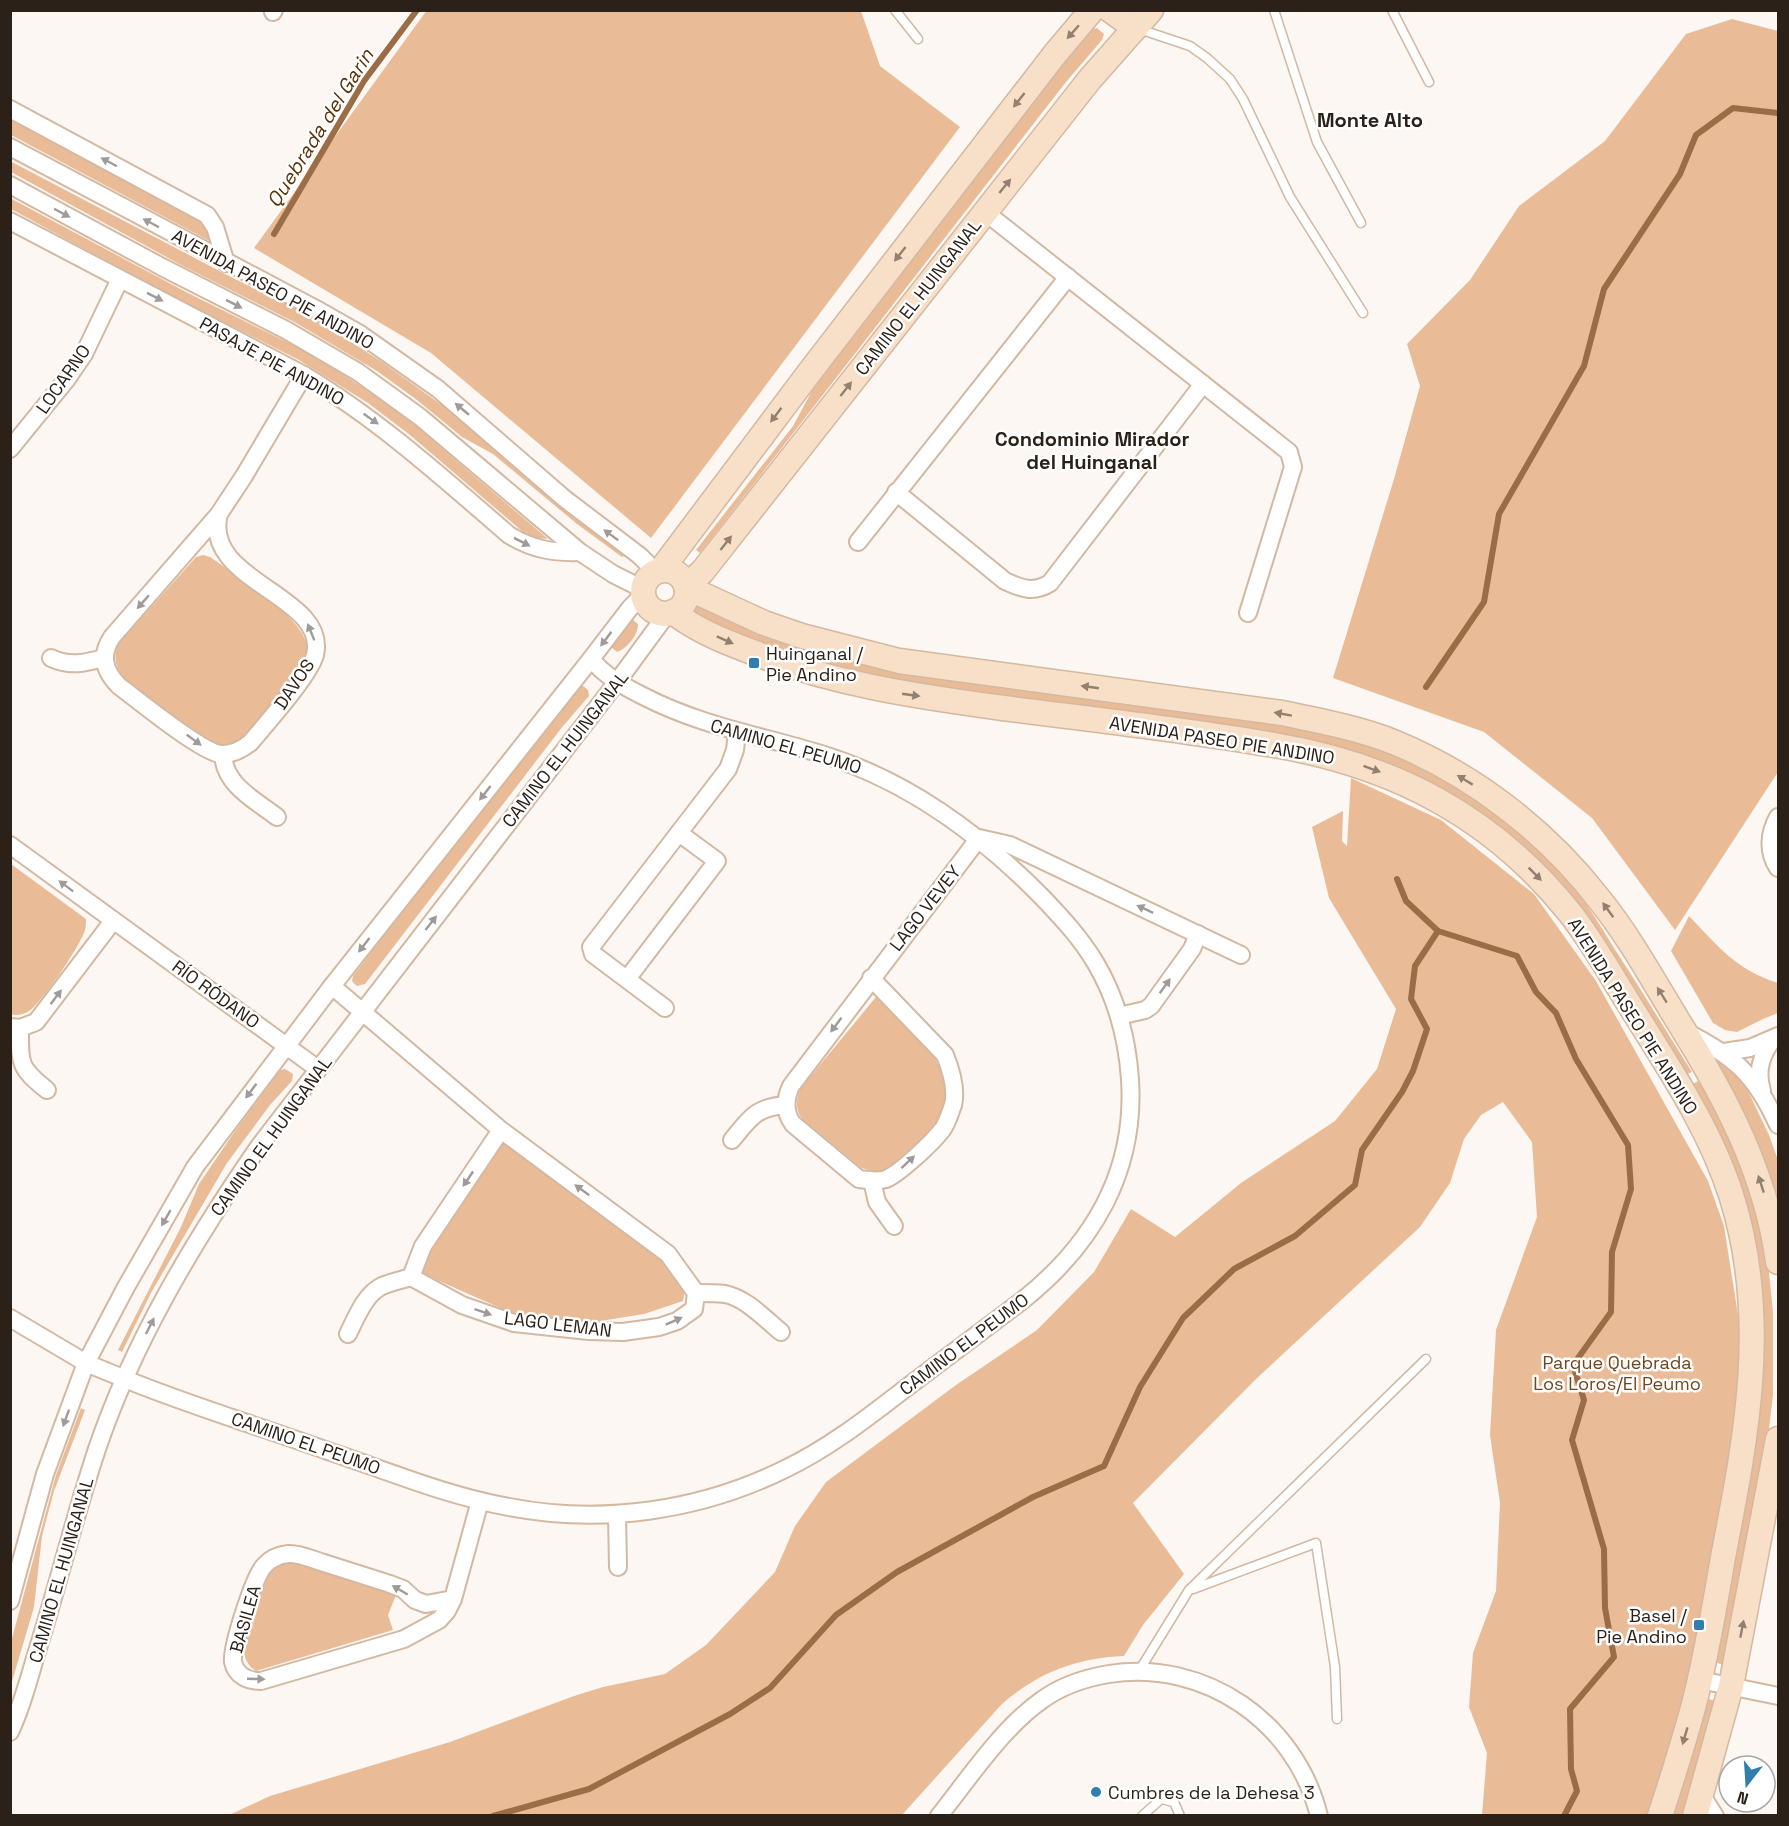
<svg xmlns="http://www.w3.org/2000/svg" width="1789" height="1826" font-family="'Space Grotesk',sans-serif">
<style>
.green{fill:#e9bc97}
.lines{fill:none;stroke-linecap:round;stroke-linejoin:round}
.stream{stroke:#9b6d46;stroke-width:6}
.lane-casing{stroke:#d3b8a2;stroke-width:11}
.street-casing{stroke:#d3b8a2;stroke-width:20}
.secondary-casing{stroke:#d3b8a2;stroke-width:27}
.lane{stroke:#fff;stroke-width:8}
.street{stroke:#fff;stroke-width:16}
.secondary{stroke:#f8dfc7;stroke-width:24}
.oneway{fill:#928070}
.oneway2{fill:#a09b98}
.poi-dot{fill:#307daf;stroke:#fff;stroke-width:2}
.labels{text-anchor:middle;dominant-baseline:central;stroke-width:5;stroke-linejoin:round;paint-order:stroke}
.street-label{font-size:18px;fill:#2b2119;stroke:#fff}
.poi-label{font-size:18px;fill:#2b2119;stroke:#fff;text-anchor:start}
.park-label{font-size:18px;fill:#6f461e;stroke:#fff}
.neighbourhood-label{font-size:20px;font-weight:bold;fill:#2b2119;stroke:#fff}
.water-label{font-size:20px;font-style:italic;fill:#5a3206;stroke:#fff}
</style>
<rect width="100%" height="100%" fill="#fcf7f2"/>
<!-- green -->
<g class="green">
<path d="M427 10 861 11 880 66 960 127 651 538 431 353 254 248Z"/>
<path d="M1732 19 1778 31V772L1675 930 1592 818 1484 732 1333 678 1394 479 1420 386 1407 344 1470 280 1519 206 1605 141 1686 34Z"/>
<path d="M1097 28 1104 34 1102 40 1066 82 700 553 696 550 793 426 813 389 836 356 1088 30Z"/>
<path d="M10 117 206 223 215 244 11 135Z"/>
<path d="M10 161 231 277 313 317 382 362 446 408 552 500 624 556 622 557 577 524 493 454 462 437 417 400 377 371 296 323 181 265 11 172Z"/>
<path d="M10 198 188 293 305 351 358 384 399 412 548 539 529 537 410 435 368 403 299 360 152 286 11 209Z"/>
<path d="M203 555 210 557C235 575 297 613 306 642 307 647 306 654 304 660 300 671 290 681 283 690 269 707 256 723 242 740 237 744 231 747 225 746 207 743 143 693 124 679 116 667 112 657 119 643L196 557Z"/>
<path d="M696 602 754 630 1317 730C1341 737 1367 744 1391 754 1455 782 1520 821 1565 876 1584 899 1599 923 1614 948 1641 989 1666 1031 1692 1072L1683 1076 1477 812 1434 785 1384 763 1330 744 1282 734 1142 717 848 673 745 639 688 613V606Z"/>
<path d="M632 619 638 624C638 636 627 648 617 652L611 647C613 636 622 623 632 619Z"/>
<path d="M582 685 588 690 589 696 563 726 365 984 357 986 352 981 353 976 576 686Z"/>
<path d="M1351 778 1441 820 1534 894 1596 981 1708 1181 1724 1226 1741 1334 1735 1434 1719 1537 1679 1714 1649 1815H1482L1487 1753 1469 1707 1473 1653 1496 1591 1500 1503 1490 1435 1496 1330 1537 1217 1532 1142 1503 1102 1481 1115 1464 1139 1450 1183 1420 1227 1256 1379 1133 1503 1184 1574 1143 1625 1124 1656C1076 1658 1037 1673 1001 1705L902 1815 227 1816 270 1796 450 1742 574 1696 603 1687 665 1674 706 1645 775 1572 795 1526 826 1482 956 1385 1037 1330 1094 1272 1131 1209 1175 1237 1241 1183 1335 1121 1377 1069 1396 1009 1329 898 1312 827 1343 811 1342 841 1347 846Z"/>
<path d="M11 864 86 919C86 924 86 928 84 933 77 950 43 1001 29 1011 23 1015 16 1016 10 1014Z"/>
<path d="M1689 916C1718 946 1736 970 1778 983V1013L1763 1019 1737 1032 1725 1030 1713 1023 1671 951Z"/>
<path d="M876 997 935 1058 944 1077 947 1093 943 1113 934 1128 885 1171 871 1172 860 1167 802 1119C795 1108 796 1101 800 1089Z"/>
<path d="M1709 1055 1729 1067 1748 1091 1769 1135 1778 1160V1203C1762 1146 1739 1106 1709 1055Z"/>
<path d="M285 1069 293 1074 292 1081 270 1105 227 1163 152 1291 122 1352 118 1350 181 1227 199 1184 235 1131 280 1070Z"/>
<path d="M1698 1081 1720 1110 1748 1174 1768 1263 1773 1312V1395L1768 1437 1727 1666 1714 1662 1755 1448 1762 1352 1690 1086Z"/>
<path d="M503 1141 688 1275 683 1301 644 1314 588 1323 516 1315 421 1273 430 1250Z"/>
<path d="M81 1408 85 1410 54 1491 42 1536 34 1607 11 1685V1642L56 1475Z"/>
<path d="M300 1560 396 1595 388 1615 393 1630 256 1671C249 1667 245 1660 244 1652 242 1635 258 1584 270 1572 278 1563 289 1562 300 1560Z"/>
<path d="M1709 1699 1715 1701 1683 1815 1672 1816 1704 1703Z"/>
</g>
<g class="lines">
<!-- stream -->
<g class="stream">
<path d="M274 234 364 81 417 10"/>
<path d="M1426 687 1484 602 1499 514 1584 366 1604 289 1680 174 1696 135 1733 108 1778 113"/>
<path d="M1397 879 1406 901 1438 931 1517 956 1536 992 1556 1013 1576 1059 1628 1145 1631 1189 1612 1252 1611 1312 1573 1365 1584 1400 1572 1440 1604 1549 1605 1608 1614 1657 1570 1709 1571 1769 1577 1791 1564 1816"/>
<path d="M493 1816 589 1789 730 1714 770 1688 836 1615 897 1572 1033 1497 1104 1466 1140 1387 1183 1318 1234 1269 1295 1236 1355 1185 1362 1150 1402 1092 1413 1071 1427 1029 1411 999 1415 966 1438 931"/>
</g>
<defs>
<g id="lane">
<path d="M895 10 918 39"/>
<path d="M1274 10 1317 142 1361 223"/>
<path d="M1392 10 1429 82"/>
<path d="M1139 29 1190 46 1207 58 1230 79 1243 99 1290 197 1363 313"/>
<path d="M1193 1589 1316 1543 1335 1667 1337 1719"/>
<path d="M1139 1671 1189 1590 1426 1359"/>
<path d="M1142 1816 1161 1799 1174 1802 1180 1816"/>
</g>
<g id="street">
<path d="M273 12 274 10"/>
<path d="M10 109 207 215 215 227 226 263"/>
<path d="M10 147 316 309 360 334 438 389 565 499 640 556 656 572"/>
<path d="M10 185 162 267 286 330 358 372 420 417 580 552 613 574 643 589"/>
<path d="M985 212 1289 452 1293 467 1248 613"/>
<path d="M10 221 304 375C379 420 443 478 509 535 532 549 553 553 580 552"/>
<path d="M10 449 67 379 84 354 120 279"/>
<path d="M896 492 1005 581C1022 589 1034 593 1050 583L1203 384"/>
<path d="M219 514C201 582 329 595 315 655 309 676 266 724 250 743 241 750 232 755 220 754 200 751 139 701 119 686 104 671 100 655 112 637L219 514 244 476 304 375"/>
<path d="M858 542 1068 277"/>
<path d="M51 658C70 667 85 663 104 658"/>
<path d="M223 754C224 785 255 800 277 817"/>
<path d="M1778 817C1769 833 1767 852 1778 868"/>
<path d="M10 845 318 1069"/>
<path d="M871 978 945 1055C951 1070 957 1089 953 1105 950 1113 947 1124 942 1130 932 1143 900 1173 886 1179 877 1182 868 1180 859 1179L793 1124C784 1112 785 1099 791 1086L979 838 1010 845 1241 955"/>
<path d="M627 979 717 861 679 833"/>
<path d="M332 986 501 1130 668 1254 696 1293 694 1309 677 1321 659 1327 623 1332 589 1331 514 1323 462 1305 411 1277 423 1246 501 1130"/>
<path d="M665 1008 593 954 591 947 728 769 735 750 737 732"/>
<path d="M1119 1016 1145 1010 1151 1006 1192 949 1198 934"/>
<path d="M10 1027 20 1028 36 1022 113 921"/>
<path d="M20 1028C20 1063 18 1067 47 1090"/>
<path d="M1684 1031C1734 1056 1755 1074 1778 1125"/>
<path d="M1724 1052 1750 1048 1778 1036"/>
<path d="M1762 1091C1756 1071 1761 1055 1773 1039"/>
<path d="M732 1140C750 1118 756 1107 786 1105"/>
<path d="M872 1181 877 1202 894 1226"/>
<path d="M696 1293C706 1293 716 1293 725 1294 746 1298 765 1319 781 1332"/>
<path d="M10 1318 86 1363 135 1383C198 1408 264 1428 328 1451 388 1471 447 1496 509 1507 602 1525 700 1511 785 1469 829 1448 867 1418 906 1388 945 1359 984 1329 1023 1300 1093 1244 1136 1171 1130 1079 1127 1037 1116 997 1095 962 1080 937 1061 917 1042 897 979 833 907 780 821 754 759 735 701 726 643 696 623 686 605 676 591 659"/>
<path d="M348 1334C356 1318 365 1294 382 1286 391 1282 402 1280 411 1277"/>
<path d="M617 1514 618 1567"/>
<path d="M453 1599 426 1604 415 1600 403 1589 390 1584C368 1577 346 1570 324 1563 313 1560 300 1553 288 1554 279 1555 270 1559 264 1566 254 1576 231 1648 233 1662 236 1676 248 1681 261 1681L404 1639 439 1620 447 1611 453 1599 480 1501"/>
<path d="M10 1601 45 1474 86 1363 126 1287 195 1167 332 986 591 659 630 608 643 595"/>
<path d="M1700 1680 1778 1696"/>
<path d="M10 1732C21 1708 28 1683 35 1658 57 1589 74 1518 97 1449 134 1340 195 1239 260 1145L617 682 667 614"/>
<path d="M1701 1794 1715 1816"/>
<path d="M939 1816C969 1778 1003 1727 1042 1700 1061 1686 1085 1678 1109 1674 1205 1659 1296 1722 1319 1816"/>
</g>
<g id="secondary">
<path d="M1110 10 1135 28"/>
<path d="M661 570 812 369 1055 54 1092 10"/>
<circle cx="665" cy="592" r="22"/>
<path d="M686 586 702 572 713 558 1090 79 1151 10"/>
<path d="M687 590 699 593 764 623 802 636 899 661 1282 713C1320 721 1359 728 1396 743 1475 776 1546 831 1599 899 1629 936 1653 980 1678 1021 1725 1096 1766 1173 1778 1262"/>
<path d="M673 612C698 632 731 644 760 655 836 684 915 696 996 707 1088 719 1182 729 1274 745 1394 765 1493 817 1570 913 1588 936 1603 961 1618 986 1659 1054 1708 1121 1732 1198 1769 1317 1747 1434 1724 1552 1715 1603 1707 1654 1694 1704 1684 1742 1672 1779 1660 1816"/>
<path d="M1695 1816 1731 1686 1778 1439"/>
</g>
</defs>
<!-- lane casing -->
<use href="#lane" class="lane-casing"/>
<!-- street casing -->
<use href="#street" class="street-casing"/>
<!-- secondary casing -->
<use href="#secondary" class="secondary-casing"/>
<!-- lane -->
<use href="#lane" class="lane"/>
<!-- street -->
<use href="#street" class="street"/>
<!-- secondary -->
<use href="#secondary" class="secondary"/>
</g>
<!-- one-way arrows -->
<defs><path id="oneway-solid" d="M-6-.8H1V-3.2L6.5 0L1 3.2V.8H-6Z" transform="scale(1.5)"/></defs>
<g class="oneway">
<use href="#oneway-solid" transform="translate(1073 32) rotate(131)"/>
<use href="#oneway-solid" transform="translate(1019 100) rotate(128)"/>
<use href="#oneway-solid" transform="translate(1005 186) rotate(-51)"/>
<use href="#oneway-solid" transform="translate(900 254) rotate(128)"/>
<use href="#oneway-solid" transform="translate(846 389) rotate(-52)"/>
<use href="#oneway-solid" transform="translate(776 415) rotate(127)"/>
<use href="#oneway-solid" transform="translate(726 543) rotate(-52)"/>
<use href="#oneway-solid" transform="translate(725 640) rotate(24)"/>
<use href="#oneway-solid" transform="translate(1090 687) rotate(-172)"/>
<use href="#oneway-solid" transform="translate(911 695) rotate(8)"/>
<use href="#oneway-solid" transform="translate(1283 714) rotate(-170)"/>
<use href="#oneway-solid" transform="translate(1372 769) rotate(20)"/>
<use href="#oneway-solid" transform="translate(1465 780) rotate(-149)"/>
<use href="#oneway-solid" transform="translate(1535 874) rotate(45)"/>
<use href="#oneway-solid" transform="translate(1608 910) rotate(-126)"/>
<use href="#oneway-solid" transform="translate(1662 995) rotate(-122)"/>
<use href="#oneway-solid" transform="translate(1761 1184) rotate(-108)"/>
<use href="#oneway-solid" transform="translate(1742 1629) rotate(-79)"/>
<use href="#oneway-solid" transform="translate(1685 1736) rotate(106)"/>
</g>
<g class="oneway2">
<use href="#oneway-solid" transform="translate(109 162) rotate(-152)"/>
<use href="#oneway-solid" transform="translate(62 213) rotate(28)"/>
<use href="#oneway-solid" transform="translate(151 223) rotate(-152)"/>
<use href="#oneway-solid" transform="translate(155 297) rotate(27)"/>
<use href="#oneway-solid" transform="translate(234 304) rotate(27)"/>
<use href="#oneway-solid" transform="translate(462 409) rotate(-140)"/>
<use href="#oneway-solid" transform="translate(371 419) rotate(35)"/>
<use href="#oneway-solid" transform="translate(611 535) rotate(-144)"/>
<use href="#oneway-solid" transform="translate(522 542) rotate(27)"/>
<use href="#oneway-solid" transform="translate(143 602) rotate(131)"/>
<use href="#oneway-solid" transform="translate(311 632) rotate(-112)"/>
<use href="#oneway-solid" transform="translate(606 639) rotate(127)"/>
<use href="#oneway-solid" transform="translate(194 740) rotate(36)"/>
<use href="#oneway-solid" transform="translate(485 793) rotate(128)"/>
<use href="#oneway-solid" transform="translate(66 886) rotate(-143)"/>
<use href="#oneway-solid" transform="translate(1145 909) rotate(-155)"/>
<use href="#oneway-solid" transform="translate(431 923) rotate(-52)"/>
<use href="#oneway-solid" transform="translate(364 945) rotate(128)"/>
<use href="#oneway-solid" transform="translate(1165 986) rotate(-54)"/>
<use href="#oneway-solid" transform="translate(56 997) rotate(-53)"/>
<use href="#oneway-solid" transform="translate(836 1025) rotate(127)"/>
<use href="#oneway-solid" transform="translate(251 1091) rotate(127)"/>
<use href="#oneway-solid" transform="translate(908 1162) rotate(-43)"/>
<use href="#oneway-solid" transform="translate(468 1179) rotate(124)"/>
<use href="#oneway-solid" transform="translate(582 1190) rotate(-144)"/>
<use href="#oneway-solid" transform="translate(166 1218) rotate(120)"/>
<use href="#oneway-solid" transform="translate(483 1312) rotate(19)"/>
<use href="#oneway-solid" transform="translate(674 1321) rotate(-24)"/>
<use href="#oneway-solid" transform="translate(150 1326) rotate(-63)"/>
<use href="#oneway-solid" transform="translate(66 1418) rotate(110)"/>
<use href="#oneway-solid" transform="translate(400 1590) rotate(-150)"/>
<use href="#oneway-solid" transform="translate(256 1679) rotate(2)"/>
</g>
<!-- markers -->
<g class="poi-dot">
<rect x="748" y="657" width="12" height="12" rx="3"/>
<rect x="1693" y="1619" width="12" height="12" rx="3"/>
<circle cx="1096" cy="1792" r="6"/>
</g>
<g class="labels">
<!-- street labels -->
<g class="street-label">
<text transform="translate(273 289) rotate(29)">AVENIDA PASEO PIE ANDINO</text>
<text transform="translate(918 297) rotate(-52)">CAMINO EL HUINGANAL</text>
<text transform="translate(272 361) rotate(29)">PASAJE PIE ANDINO</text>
<text transform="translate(63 379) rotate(-55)">LOCARNO</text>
<text transform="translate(294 684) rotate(-56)">DAVOS</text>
<text transform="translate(1222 740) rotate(9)">AVENIDA PASEO PIE ANDINO</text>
<text transform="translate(786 746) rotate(16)">CAMINO EL PEUMO</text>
<text transform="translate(565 749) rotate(-52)">CAMINO EL HUINGANAL</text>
<text transform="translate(925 908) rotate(-52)">LAGO VEVEY</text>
<text transform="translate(216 994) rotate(36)">RÍO RÓDANO</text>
<text transform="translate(1633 1016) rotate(58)">AVENIDA PASEO PIE ANDINO</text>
<text transform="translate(271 1136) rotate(-54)">CAMINO EL HUINGANAL</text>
<text transform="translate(558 1324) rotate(7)">LAGO LEMAN</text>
<text transform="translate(964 1344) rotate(-37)">CAMINO EL PEUMO</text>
<text transform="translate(306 1443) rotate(19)">CAMINO EL PEUMO</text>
<text transform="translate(61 1570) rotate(-74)">CAMINO EL HUINGANAL</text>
<text transform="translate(245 1619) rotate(-74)">BASILEA</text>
</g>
<!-- poi labels -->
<g class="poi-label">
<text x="766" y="653">Huinganal /<tspan x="766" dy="21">Pie Andino</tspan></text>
<text x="1687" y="1615" text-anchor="end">Basel /<tspan x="1687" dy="21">Pie Andino</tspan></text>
<text x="1108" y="1792">Cumbres de la Dehesa 3</text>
</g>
<!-- park labels -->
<g class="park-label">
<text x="1617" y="1362">Parque Quebrada<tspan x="1617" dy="21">Los Loros/El Peumo</tspan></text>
</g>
<!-- neighbourhood labels -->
<g class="neighbourhood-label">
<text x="1370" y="120">Monte Alto</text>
<text x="1092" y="439">Condominio Mirador<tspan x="1092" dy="23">del Huinganal</tspan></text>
</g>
<!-- water labels -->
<g class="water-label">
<text transform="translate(320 128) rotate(-58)">Quebrada del Garin</text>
</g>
</g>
<!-- border -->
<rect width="1789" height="1826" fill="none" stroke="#2b2119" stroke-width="24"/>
<!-- north arrow -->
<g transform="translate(1747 1784) rotate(197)"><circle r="28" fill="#ffffff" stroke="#aaa6a3" stroke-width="1.5"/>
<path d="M0-4.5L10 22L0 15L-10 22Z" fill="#307daf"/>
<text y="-9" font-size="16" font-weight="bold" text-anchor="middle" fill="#2b2119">N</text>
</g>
</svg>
